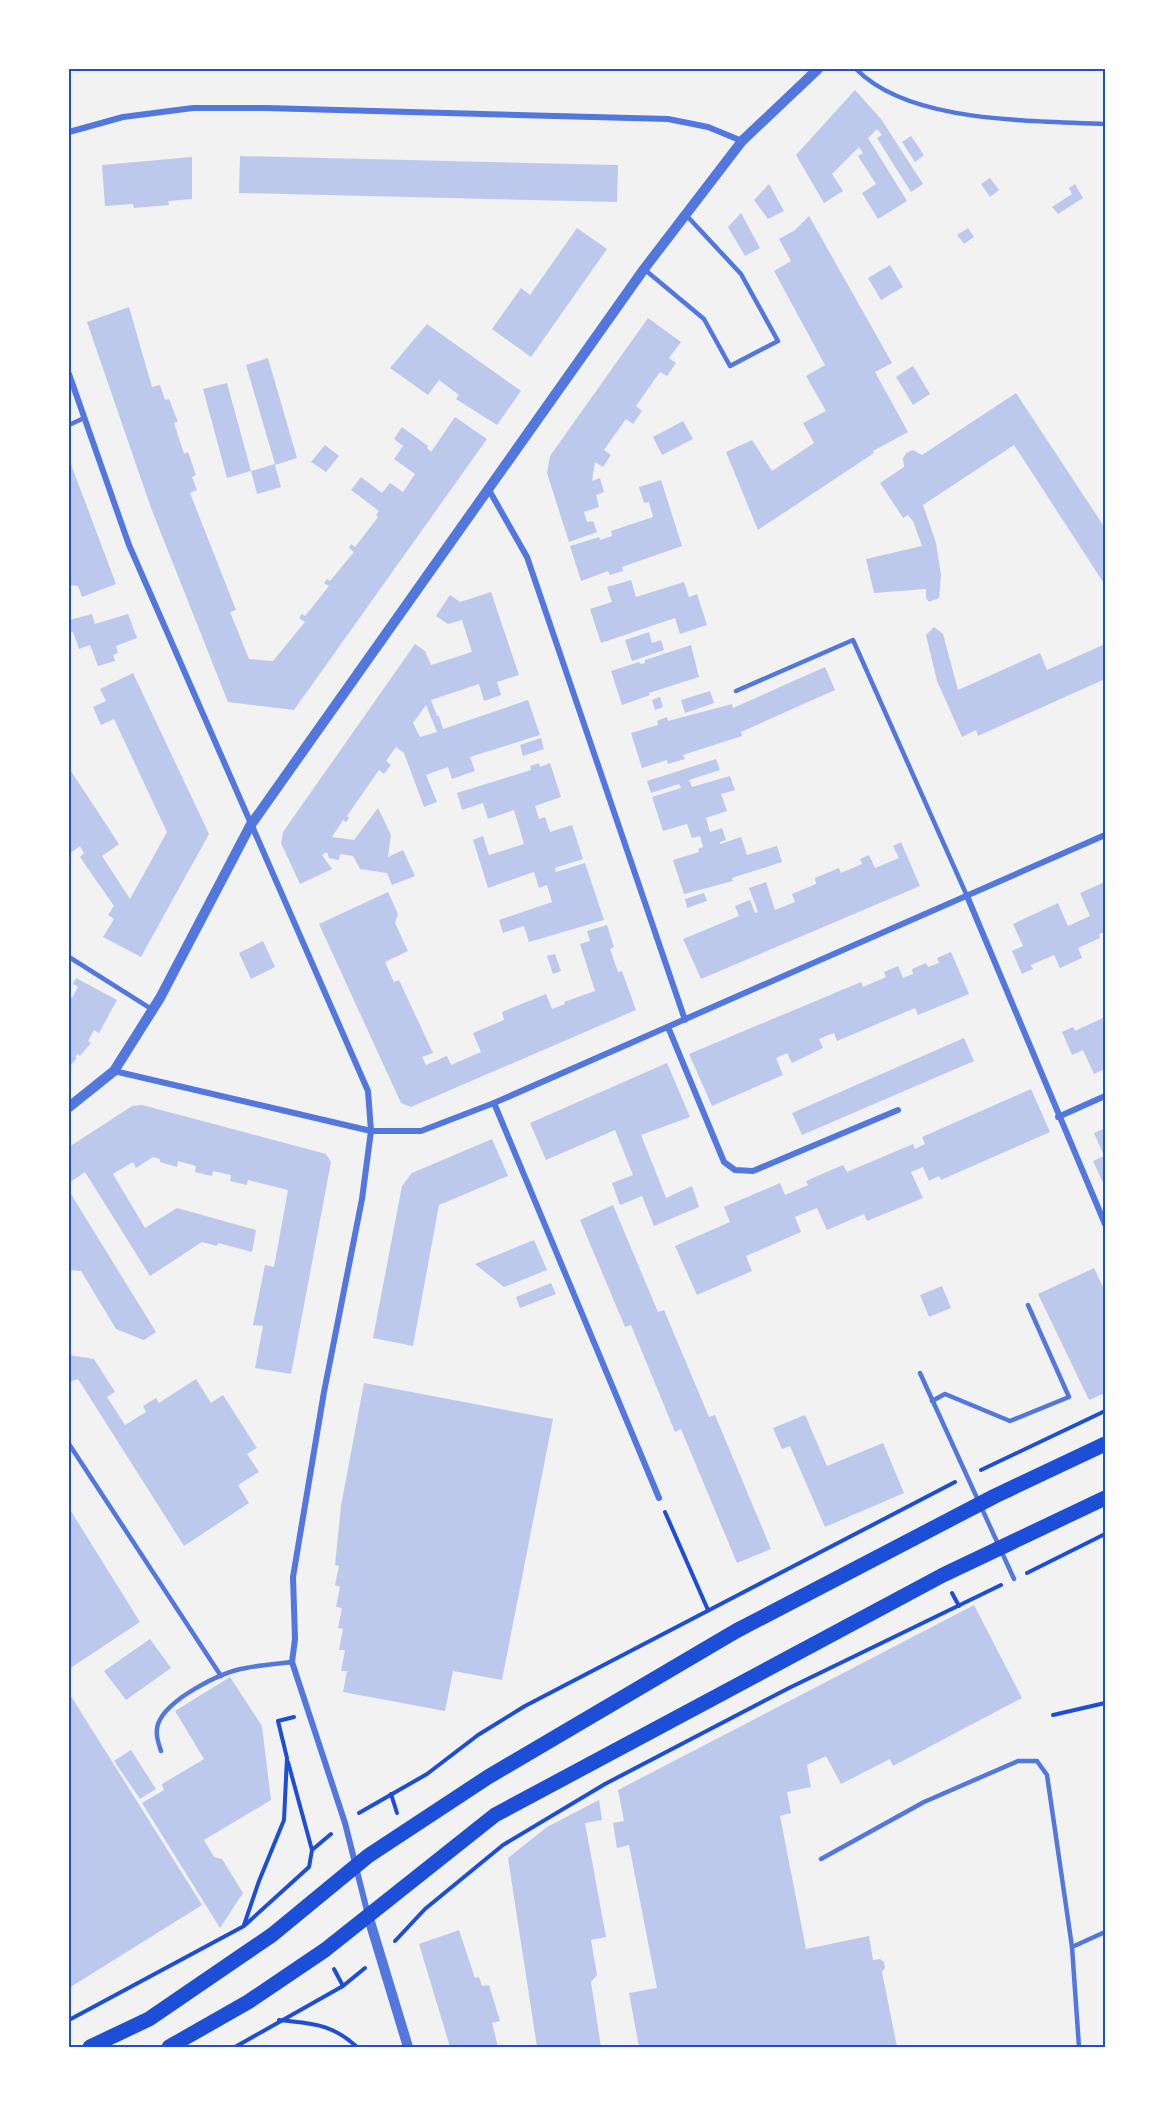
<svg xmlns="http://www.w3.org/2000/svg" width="1174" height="2116" font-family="'Fira Sans',sans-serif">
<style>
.building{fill:#bdc9ec;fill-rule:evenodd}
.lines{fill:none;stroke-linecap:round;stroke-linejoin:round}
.path{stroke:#1d4ed8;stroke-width:4}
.service{stroke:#5277de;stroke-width:4.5}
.minor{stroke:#5277de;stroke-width:6}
.tertiary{stroke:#5277de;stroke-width:10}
.primary{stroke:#1d4ed8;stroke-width:15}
.neatline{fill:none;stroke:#1d4ed8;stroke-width:2}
</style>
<rect width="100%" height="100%" fill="#f2f2f2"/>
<!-- building -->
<g class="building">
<path d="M855 90 881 119 923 184 911 192 877 138 882 135 877 129 868 138 907 201 878 219 862 193 876 184 858 156 863 153 859 147 832 174 843 191 824 203 796 155Z"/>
<path d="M911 136 924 155 915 162 902 142Z"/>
<path d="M240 156 618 165 617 202 239 193Z"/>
<path d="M192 157V199L168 201 169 205 134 208 133 204 105 206 102 165Z"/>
<path d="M990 178 999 190 990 197 981 184Z"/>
<path d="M769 184 784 211 768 219 754 200Z"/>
<path d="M1075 184 1083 198 1058 214 1052 207 1072 194 1069 188Z"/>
<path d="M741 213 760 248 745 256 728 227Z"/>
<path d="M809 216 892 363 875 372 908 432 873 451 874 453 758 530 726 452 752 440 772 471 814 443 803 423 826 411 806 376 825 365 774 271 791 261 779 239 795 230Z"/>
<path d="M577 228 607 249 531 357 492 329 521 288 530 295Z"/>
<path d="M968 228 974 237 964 244 957 235Z"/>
<path d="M890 265 903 287 881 300 868 278Z"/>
<path d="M129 307 152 387 160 385 165 400 169 399 178 422 174 423 184 454 188 452 196 475 192 477 197 490 190 493 236 610 230 612 249 659 273 661 305 622 299 618 302 614 305 616 329 586 324 583 327 579 330 581 354 552 349 548 351 544 355 547 378 517 376 515 379 511 351 490 361 477 382 493 390 483 403 492 415 474 394 459 403 446 394 439 402 427 428 446 427 448 431 452 455 417 487 439 294 710 228 702 151 508 87 322Z"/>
<path d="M648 318 681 342 669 358 676 363 667 376 660 372 636 406 642 411 633 424 626 419 604 450 611 455 603 467 595 462 592 481 600 478 604 492 596 495 599 507 584 512 587 522 593 521 597 532 569 542 547 473 550 456Z"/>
<path d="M427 324 521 391 497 425 456 399 459 395 439 380 428 395 390 368Z"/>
<path d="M268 358 297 458 275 465 281 487 257 494 251 471 275 464 246 365Z"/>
<path d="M913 366 930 394 913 405 896 377Z"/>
<path d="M227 383 251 471 227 478 203 389Z"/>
<path d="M1016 393 1105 528V585L1014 445 923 505 936 543 941 575 939 598 929 602 926 598V589L874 593 866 559 922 546 913 521 908 515 903 518 880 483 904 467 903 458 906 453 913 450 922 455Z"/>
<path d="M683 421 693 439 662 455 653 437Z"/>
<path d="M325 445 339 456 326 472 311 462Z"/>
<path d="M69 459 116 584 82 597 78 586 69 585Z"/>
<path d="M661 480 682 546 622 567 623 571 610 575 608 571 581 581 570 546 599 537 600 540 612 536 611 531 653 517 649 502 644 503 639 487Z"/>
<path d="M631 580 636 597 684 582 689 597 697 594 707 625 680 634 675 618 601 643 590 609 612 602 607 587Z"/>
<path d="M491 592 519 675 497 682 501 695 484 701 479 684 431 700 437 716H439L443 729 528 700 540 735 470 757 475 771 452 779 448 767 426 775 437 802 424 807 404 753 396 747 386 761 391 765 384 774 379 770 347 816 349 818 346 822 343 820 332 837 354 840 378 808 391 835 388 857 403 850 415 876 392 885 387 873 360 869 353 856 340 854 339 860 329 858 327 852 322 855 332 869 300 884 281 843 283 832 415 644 425 651 431 665 472 652 462 620 448 624 436 616 450 595 460 602ZM426 705 437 732 420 737 413 723Z"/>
<path d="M92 614 95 624 128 614 137 638 116 646 118 653 113 655 115 661 98 666 90 645 79 649 73 632 69 633V620Z"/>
<path d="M934 627 943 634 958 690 1040 653 1047 670 1105 644V679L978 736 976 730 962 737 937 681 926 635Z"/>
<path d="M649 632 652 643 661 640 664 650 632 661 625 640Z"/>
<path d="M691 645 699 677 649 693 650 695 622 705 611 671 639 662 641 664 645 663V660Z"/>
<path d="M825 667 835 690 741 732 742 736 683 755 685 759 668 764 667 760 642 768 631 733 658 725 657 721 667 717 668 721 732 704 733 708Z"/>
<path d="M133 673 209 834 141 957 103 937 114 919 108 915 114 906 80 857 84 853 80 846 69 854V768L119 844 102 856 130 899 167 832 114 719 101 725 93 707 106 701 100 689Z"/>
<path d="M710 691 714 703 685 713 681 700Z"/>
<path d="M660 697 663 707 655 710 652 700Z"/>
<path d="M541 738 544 749 523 756 520 745Z"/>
<path d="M716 759 720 770 689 780 692 787 730 776 735 790 721 794 727 811 706 818 710 832 722 828 726 840 720 842V844L741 837 747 855 777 846 782 862 732 878 733 881 684 894 673 860 699 852 698 849 703 847 700 836 692 838 687 824 663 831 652 797 681 788 679 784 651 793 647 781Z"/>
<path d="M539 763 540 767 550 763 561 797 535 806 539 819 545 817 550 832 572 825 583 859 555 868 556 872 585 863 604 920 529 942 524 926 503 933 499 920 552 902 547 885 539 888 534 872 488 888 473 840 483 836 489 855 524 844 514 810 488 819 483 803 462 810 457 793 531 770 530 766Z"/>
<path d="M901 842 920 886 701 979 683 939 739 916 735 906 750 900 755 913 758 912 749 888 766 882 775 910 795 902 792 894 816 884 815 878 839 868 841 873 862 864 860 859 869 855 875 868 899 858 893 846Z"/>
<path d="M1105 882V932L1099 934 1100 938 1078 948 1082 958 1060 968 1054 955 1031 965 1033 969 1022 974 1012 951 1023 946 1013 924 1058 903 1068 926 1090 916 1080 893Z"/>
<path d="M388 892 398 914 395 923 408 951 385 962 394 982 399 980 433 1053 422 1057 426 1065 447 1056 451 1065 481 1052 473 1033 504 1020 502 1012 546 994 552 1009 565 1004 564 1002 595 991 580 944 590 941 587 931 607 925 614 947 610 949 618 972 622 971 636 1010 411 1107 401 1103 319 924Z"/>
<path d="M704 893 707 901 687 908 685 899Z"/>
<path d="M263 941 275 967 251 979 239 953Z"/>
<path d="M951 952 969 994 918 1015 915 1008 837 1041 834 1033 819 1039 823 1048 792 1063 787 1053 776 1058 783 1075 712 1106 689 1054 861 982 863 987 886 977 884 972 898 966 903 978 913 974 912 969 926 963 928 967 939 963 937 958Z"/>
<path d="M555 954 561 971 553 974 547 956Z"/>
<path d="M76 978 117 1000 99 1033 94 1030 88 1041 91 1043 80 1056 78 1054 75 1057 77 1058 69 1067V993L72 998 78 987 73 984Z"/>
<path d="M1105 1017V1069L1094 1074 1083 1050 1072 1055 1062 1032 1073 1027 1075 1031Z"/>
<path d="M964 1038 974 1061 802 1135 792 1113Z"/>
<path d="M667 1063 690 1117 641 1135 666 1198 692 1186 699 1207 654 1226 642 1196 620 1205 612 1183 633 1175 615 1130 546 1160 530 1123Z"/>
<path d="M1031 1089 1050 1132 941 1180 939 1176 929 1181 923 1167 911 1172 923 1198 867 1221 864 1214 827 1230 817 1208 795 1217 801 1232 746 1256 752 1271 697 1295 675 1246 730 1222 724 1207 780 1183 785 1195 808 1185 806 1181 843 1165 847 1172 913 1144 915 1149 925 1144 922 1137Z"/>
<path d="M142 1105 326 1154 331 1162 291 1374 255 1368 263 1326 253 1325 265 1265 274 1267 288 1190 248 1180 247 1185 230 1181 231 1175 213 1171 212 1176 195 1172 196 1166 178 1161 177 1167 160 1162V1159L153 1157 136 1168 133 1162 113 1174 145 1228 177 1208 256 1230 252 1252 218 1243 217 1246 202 1242 150 1276 85 1172 69 1183V1147L132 1106Z"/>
<path d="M1105 1128V1187L1093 1161 1104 1156 1094 1133Z"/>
<path d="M492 1139 508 1176 439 1205 413 1346 373 1338 402 1186 412 1173Z"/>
<path d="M69 1191 156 1332 144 1340 116 1329 81 1271 69 1270Z"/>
<path d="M613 1205 658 1312 664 1310 709 1417 715 1415 771 1549 737 1563 681 1429 675 1432 631 1325 625 1327 580 1220Z"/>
<path d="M534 1240 547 1270 504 1287 475 1264Z"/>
<path d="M1094 1268 1105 1291V1393L1089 1400 1038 1294Z"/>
<path d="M551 1283 556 1294 520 1308 516 1297Z"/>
<path d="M942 1286 951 1308 929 1317 920 1295Z"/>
<path d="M69 1355 94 1359 115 1392 107 1397 125 1425 146 1412 143 1406 156 1398 159 1403 196 1379 211 1403 223 1395 257 1448 247 1454 259 1472 238 1485 249 1503 184 1546 78 1379 69 1382Z"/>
<path d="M364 1383 553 1419 502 1680 453 1671 445 1711 343 1692 347 1671H341L345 1650H339L343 1629 338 1628 342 1608 336 1607 340 1587 335 1585 339 1566 335 1565 341 1506Z"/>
<path d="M805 1415 827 1466 883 1443 904 1493 825 1527 790 1446 782 1449 773 1428Z"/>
<path d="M69 1508 140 1622 69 1669Z"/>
<path d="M974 1605 1022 1698 893 1766 890 1759 841 1784 826 1756 807 1765 811 1787 787 1792 791 1813 780 1816 806 1949 869 1936 873 1960 880 1959 884 1962 885 1968 882 1972 897 2047H639L629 1993 657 1988 629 1845 617 1848 613 1823 624 1821 618 1790Z"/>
<path d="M150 1639 171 1668 126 1700 104 1671Z"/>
<path d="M230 1677 262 1726 271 1800 204 1840 214 1857 222 1859 243 1893 220 1928 142 1803 164 1790 162 1784 204 1759 175 1711Z"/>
<path d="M69 1693 202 1905 69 1988Z"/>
<path d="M131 1750 156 1789 140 1799 114 1761Z"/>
<path d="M599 1800 602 1820 585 1823 606 1937 591 1940 597 1975 591 1982 601 2047H537L508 1858 547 1827Z"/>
<path d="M459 1930 475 1978 479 1977 482 1986 489 1985 500 2021 492 2023 498 2047H450L419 1944Z"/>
</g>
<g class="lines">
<!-- path -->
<g class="path">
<path d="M981 1470 1105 1411"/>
<path d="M665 1512 708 1610"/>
<path d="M1027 1573 1105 1534"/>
<path d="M952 1593 959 1606"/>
<path d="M1053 1715 1105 1703"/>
<path d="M288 1762 312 1850"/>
<path d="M391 1794 397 1813"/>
<path d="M359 1813 427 1774 478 1735 525 1706 955 1482"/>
<path d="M244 1925 259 1881 284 1820 287 1758 278 1721 294 1717"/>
<path d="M395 1941 425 1909 503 1845 605 1784 789 1688 1001 1585"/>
<path d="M334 1969 343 1986"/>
<path d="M69 2020 244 1926 309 1867 312 1850 331 1834"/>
<path d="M279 2020C313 2024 331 2023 357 2047"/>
<path d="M235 2047 343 1986 365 1968"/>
</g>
<!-- service -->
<g class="service">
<path d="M856 69C910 124 1032 120 1105 124"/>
<path d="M644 269 704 319 730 366 778 341 741 274 687 216"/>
<path d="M69 425 84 418"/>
<path d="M736 691 853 640 967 896"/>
<path d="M69 957 153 1010"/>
<path d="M920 1373 1014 1579"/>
<path d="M932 1401 945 1394 1010 1421 1069 1397 1028 1305"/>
<path d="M69 1444 221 1676"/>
<path d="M161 1751C158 1742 155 1733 158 1724 167 1699 221 1672 246 1668 261 1665 277 1664 292 1662"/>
<path d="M821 1859 924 1802 1018 1761H1037L1047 1775 1072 1947 1079 2047"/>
<path d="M1072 1947 1105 1932"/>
</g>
<!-- minor -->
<g class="minor">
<path d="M69 132 123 117 193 108H265L668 119 708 127 742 141"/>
<path d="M69 374 129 545 368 1091 371 1131 362 1199 324 1392 293 1577 295 1639 292 1662 345 1823 368 1915"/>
<path d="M489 490 527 557 685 1020"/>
<path d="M967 896 1105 1224"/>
<path d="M668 1027 724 1162 735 1170 753 1171 898 1110"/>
<path d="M114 1071 371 1131H421L494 1103 1105 835"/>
<path d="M494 1103 659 1498"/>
<path d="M1058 1117 1105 1096"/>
</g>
<!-- tertiary -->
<g class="tertiary">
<path d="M69 1107 114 1071 160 998 250 826 644 269 742 141 818 69"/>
<path d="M368 1915 408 2047"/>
</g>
<!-- primary -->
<g class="primary">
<path d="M90 2047 149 2019 272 1935 368 1856 488 1777 736 1631 995 1496 1105 1444"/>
<path d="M169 2047 248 2002 325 1950 495 1815 943 1575 1105 1498"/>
</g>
</g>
<!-- border -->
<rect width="1174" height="2116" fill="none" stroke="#ffffff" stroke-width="141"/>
<rect x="70" y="70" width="1034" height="1976" class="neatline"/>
</svg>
